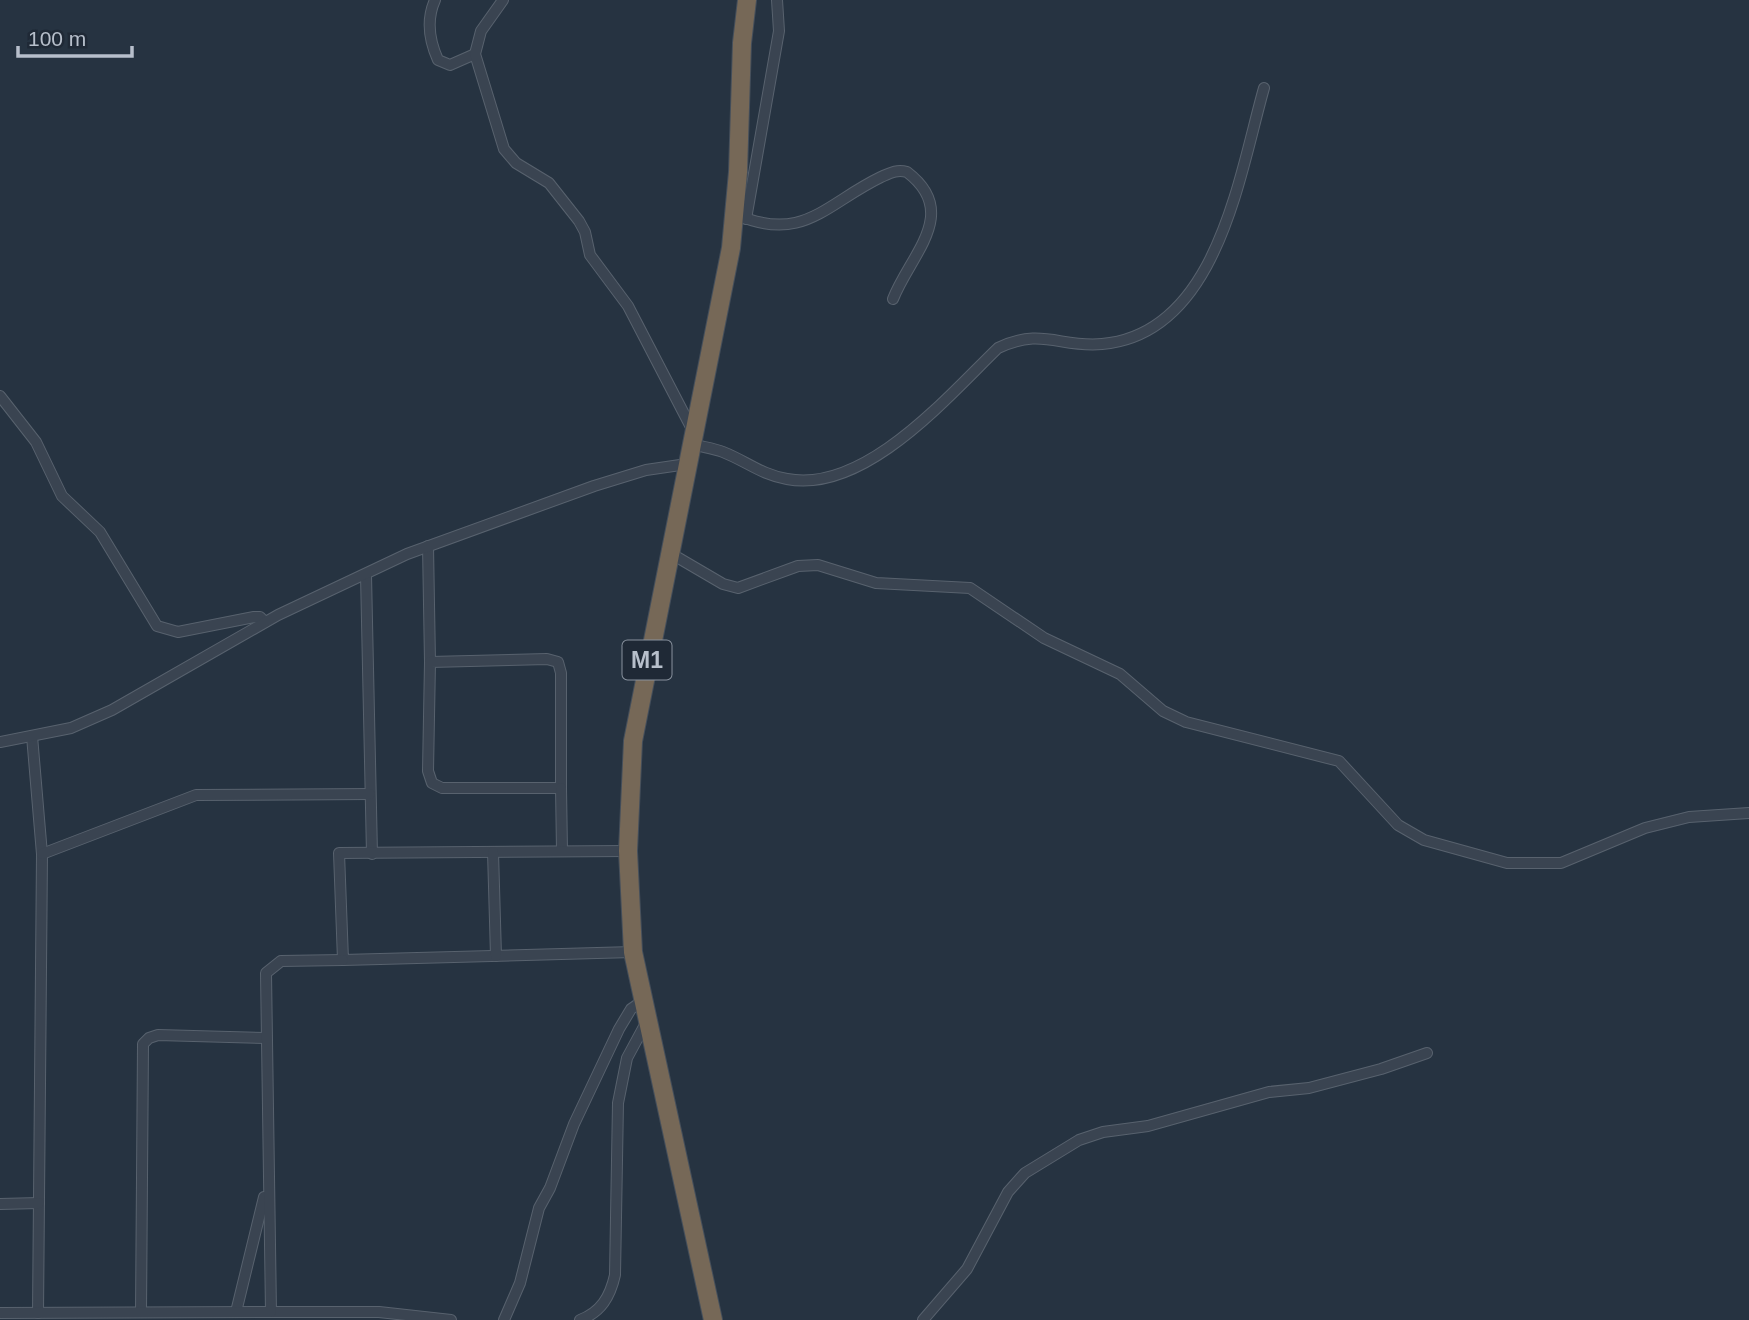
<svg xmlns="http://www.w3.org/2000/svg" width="1749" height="1320" font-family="Arial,sans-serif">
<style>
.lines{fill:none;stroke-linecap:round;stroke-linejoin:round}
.street-casing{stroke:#58626e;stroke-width:12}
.highway-casing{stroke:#454f5b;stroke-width:20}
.street{stroke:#3a4451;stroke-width:10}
.highway{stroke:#766857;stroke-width:18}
.labels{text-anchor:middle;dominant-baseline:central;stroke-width:5;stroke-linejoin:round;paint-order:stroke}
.shield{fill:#1f2936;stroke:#89929e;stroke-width:2}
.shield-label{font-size:23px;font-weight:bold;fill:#b7bfcb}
</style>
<rect width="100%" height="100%" fill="#263341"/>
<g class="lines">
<defs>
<g id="street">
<path d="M435 0C426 20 429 40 438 60L450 65 475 54"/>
<path d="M503 0 481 31 475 54 504 149 516 163 549 183 579 221 585 232 590 255 628 306 694 433"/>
<path d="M735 214C803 244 825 204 881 177 890 173 897 169 907 172 961 213 910 255 893 299"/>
<path d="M746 219 779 31 777 0"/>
<path d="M0 396 36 442 62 496 100 532 157 626 178 632 254 617H260L265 622"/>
<path d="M692 444C702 447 713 448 723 452 746 461 762 475 787 479 865 494 948 396 998 348 1042 327 1060 348 1102 344 1217 334 1239 176 1264 88"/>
<path d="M428 546 430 662"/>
<path d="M670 553 723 584 738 588 798 566 818 565 876 583 970 588 1044 638 1120 674 1163 711 1186 722 1339 761 1398 825 1424 840 1507 863H1561L1645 828 1689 817 1749 813"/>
<path d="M366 575 372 854"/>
<path d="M547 659 558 662 561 673V788H442L432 783 428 771 430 662Z"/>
<path d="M32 736 42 854 38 1313"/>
<path d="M0 742 71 728 112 710 278 615 407 554 594 486 646 470 687 464"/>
<path d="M561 788 562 851"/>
<path d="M628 851 339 853 343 960 633 952"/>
<path d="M493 852 496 956"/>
<path d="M42 854 196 795 370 794"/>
<path d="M0 1204 39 1203"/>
<path d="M141 1312 143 1044 149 1038 158 1035 265 1038"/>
<path d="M236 1312 264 1197"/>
<path d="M271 1312H379L451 1320"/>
<path d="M0 1313 271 1312 266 973 281 961 343 960"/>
<path d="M504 1320 520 1283 539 1208 550 1188 574 1124 619 1029 631 1009 644 1000"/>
<path d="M580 1320C601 1312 610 1297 615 1275L618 1103 627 1058 647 1021"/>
<path d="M923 1320 967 1269 1008 1192 1025 1173 1079 1140 1103 1132 1148 1126 1269 1092 1309 1088 1381 1069 1427 1053"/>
</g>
<path id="highway" d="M713 1320 633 952 628 851 633 741 731 248 738 172 742 43 747 0"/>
</defs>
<!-- street casing -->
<use href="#street" class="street-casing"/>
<!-- highway casing -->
<use href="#highway" class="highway-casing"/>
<!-- street -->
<use href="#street" class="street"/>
<!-- highway -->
<use href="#highway" class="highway"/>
</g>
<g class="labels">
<!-- shield labels -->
<rect class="shield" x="622.5" y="640.5" width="49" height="39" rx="5"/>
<g class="shield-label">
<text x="647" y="660">M1</text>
</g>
</g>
<!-- scale -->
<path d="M18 46v10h114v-10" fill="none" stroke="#b7bfcb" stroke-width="3.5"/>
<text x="28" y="46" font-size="21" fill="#b7bfcb" stroke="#1f2936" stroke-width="5" paint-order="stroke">100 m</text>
</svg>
